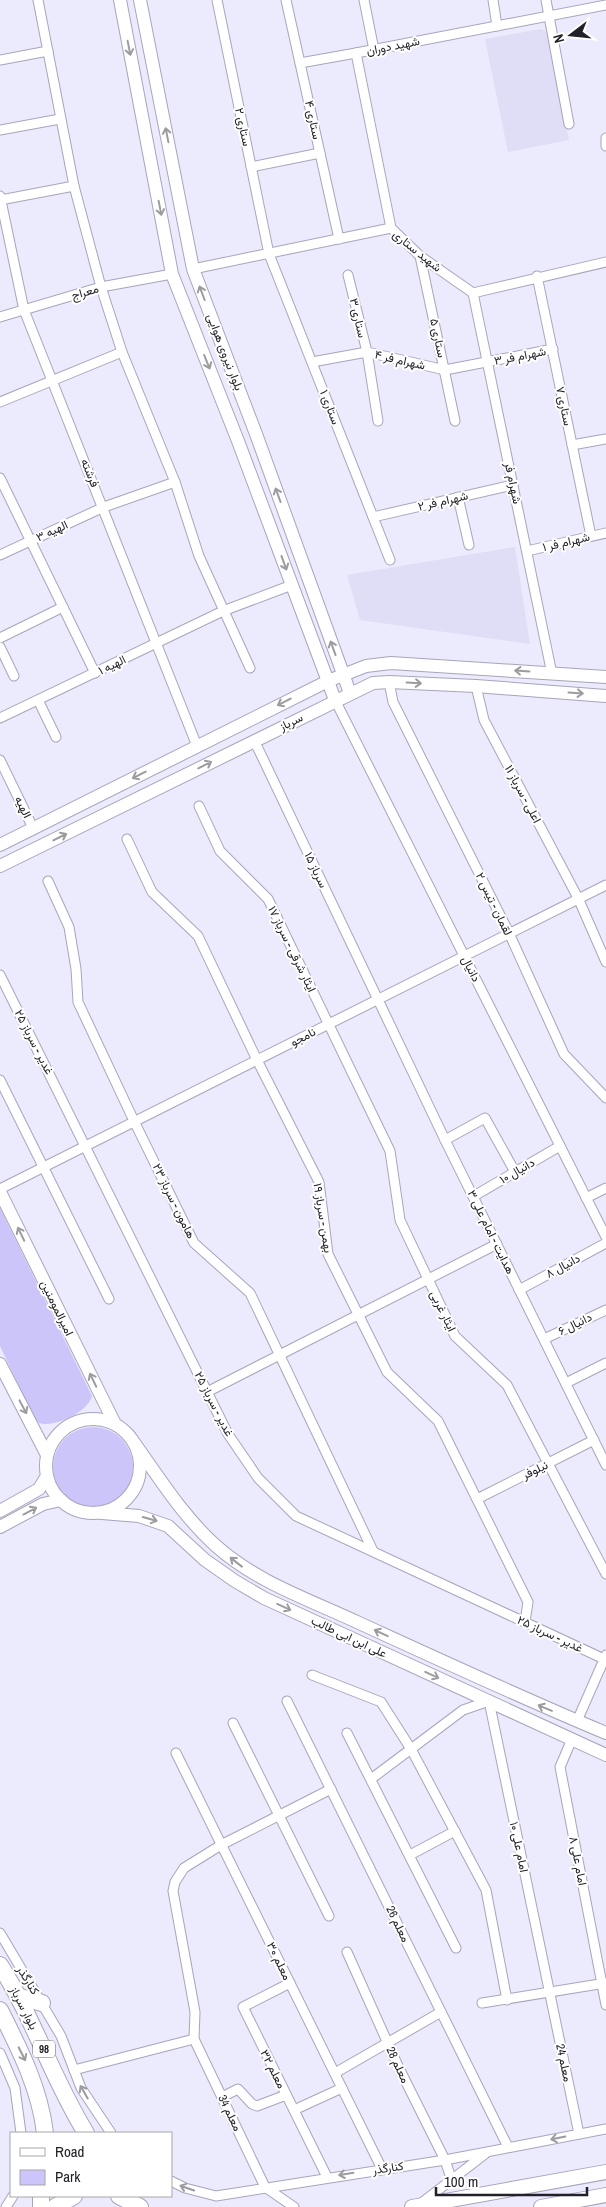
<svg xmlns="http://www.w3.org/2000/svg" width="606" height="2207" font-family="'Archivo Narrow',Vazirmatn,sans-serif">
<style>
.built{fill:#e0def7}
.green{fill:#cbc5fa}
.lines{fill:none;stroke-linecap:round;stroke-linejoin:round}
.street-casing{stroke:#a7a5bb;stroke-width:11}
.secondary-casing{stroke:#a7a5bb;stroke-width:14}
.primary-casing{stroke:#a7a5bb;stroke-width:16}
.highway-casing{stroke:#a7a5bb;stroke-width:18}
.street{stroke:#fff;stroke-width:9}
.secondary{stroke:#fff;stroke-width:12}
.primary{stroke:#fff;stroke-width:14}
.highway{stroke:#fff;stroke-width:16}
.oneway{stroke:#9c9b9f}
.labels{text-anchor:middle;dominant-baseline:central;stroke-width:4;stroke-linejoin:round;paint-order:stroke}
.shield{fill:#fff;stroke:#646469;stroke-width:1}
.shield-label{font-size:11px;font-weight:bold;fill:#222129}
.street-label{font-size:12px;fill:#222129;stroke:#fff}
</style>
<rect width="100%" height="100%" fill="#eceafd"/>
<!-- built -->
<g class="built">
<path d="M541 29 547 32 569 140 508 152 485 39Z"/>
<path d="M515 547 530 644 360 620 347 575Z"/>
</g>
<!-- green -->
<g class="green">
<path d="M0 1208 92 1396C88 1412 54 1428 39 1423L34 1418 0 1346Z"/>
<circle cx="93" cy="1467" r="40"/>
</g>
<g class="lines">
<defs>
<g id="street">
<path d="M38 0 74 186 101 287 122 352 175 482 199 556 250 668"/>
<path d="M217 0 269 254 390 560"/>
<path d="M286 0 339 239"/>
<path d="M364 0 374 50"/>
<path d="M493 0 497 26"/>
<path d="M546 0 569 124"/>
<path d="M0 60 48 51"/>
<path d="M300 63 356 53"/>
<path d="M0 130 60 119"/>
<path d="M606 138V146"/>
<path d="M251 167 320 153"/>
<path d="M0 196 24 310 197 746"/>
<path d="M0 200 74 186"/>
<path d="M391 228 356 53 606 5"/>
<path d="M420 256 455 421"/>
<path d="M193 269 391 228 420 256 473 293 606 262"/>
<path d="M348 275 367 352 378 421"/>
<path d="M537 276 591 536"/>
<path d="M473 293 552 674"/>
<path d="M0 317 101 287 172 274"/>
<path d="M312 362 367 352 445 370 553 349"/>
<path d="M0 402 122 352"/>
<path d="M572 445 606 439"/>
<path d="M0 478 95 673"/>
<path d="M458 497 469 545"/>
<path d="M373 517 513 485"/>
<path d="M527 551 606 533"/>
<path d="M0 555 104 507 175 482"/>
<path d="M0 638 63 607"/>
<path d="M0 647 14 676"/>
<path d="M389 682 393 702 509 933 564 1054 606 1098"/>
<path d="M476 686 484 720 578 898 606 962"/>
<path d="M38 700 56 737"/>
<path d="M335 700 606 1237"/>
<path d="M0 718 223 611 292 585"/>
<path d="M254 740 445 1140 606 1465"/>
<path d="M0 760 33 828"/>
<path d="M199 806 220 851 268 899 390 1151 400 1220 455 1336 507 1385 606 1574"/>
<path d="M127 839 152 892 198 936 257 1060 319 1182 328 1254 387 1372 438 1421 528 1602 525 1622"/>
<path d="M48 881 69 927 76 969 78 1002 134 1121 194 1243 250 1293 373 1551"/>
<path d="M0 975 228 1434 258 1478 296 1516 604 1659"/>
<path d="M0 1080 109 1299"/>
<path d="M445 1140 485 1118 515 1172"/>
<path d="M0 1189 606 885"/>
<path d="M474 1196 560 1146"/>
<path d="M586 1198 606 1188"/>
<path d="M519 1290 606 1243"/>
<path d="M544 1339 606 1310"/>
<path d="M566 1383 606 1363"/>
<path d="M207 1392 497 1244"/>
<path d="M477 1499 594 1440"/>
<path d="M312 1675 381 1702 411 1749 486 1890 507 2000"/>
<path d="M287 1701 508 2147"/>
<path d="M577 1721 606 1655"/>
<path d="M233 1723 329 1916"/>
<path d="M347 1733 456 1948"/>
<path d="M572 1739 560 1767 606 2005"/>
<path d="M176 1753 382 2169"/>
<path d="M371 1779 463 1710 489 1701 579 2134"/>
<path d="M410 1855 455 1831"/>
<path d="M0 1933 61 2036 81 2088 111 2133"/>
<path d="M347 1952 398 2066 445 2160 451 2178"/>
<path d="M290 1983 243 2007 327 2177"/>
<path d="M482 2003 606 1983"/>
<path d="M194 2039 195 2012 173 1891 175 1882 184 1868 221 1845 331 1789"/>
<path d="M194 2039 265 2187 294 2207"/>
<path d="M0 2053 15 2088 21 2133"/>
<path d="M74 2070 194 2039"/>
<path d="M335 2073 441 2012"/>
<path d="M222 2097 238 2089 252 2104 257 2106 286 2095"/>
<path d="M294 2110 342 2088"/>
<path d="M171 2181 185 2188 216 2196 445 2160 606 2129"/>
<path d="M420 2204 485 2154"/>
<path d="M6 2207 13 2196"/>
</g>
<g id="secondary">
<path d="M120 0 172 274 238 441 335 700"/>
<path d="M140 0 193 269 256 434 350 693"/>
<path d="M0 845 328 681 366 666 391 663 606 677"/>
<path d="M0 866 373 683 389 682 476 686 606 696"/>
<path d="M0 1192 115 1424"/>
<path d="M0 1364 47 1455"/>
<circle cx="93" cy="1466" r="47"/>
<path d="M135 1444C160 1479 183 1516 215 1545 256 1582 308 1599 357 1622 440 1660 522 1698 606 1733"/>
<path d="M0 1511 39 1489 47 1476"/>
<path d="M102 1513 139 1516 168 1526 205 1560 235 1581 264 1598 606 1755"/>
<path d="M0 1527 43 1504 61 1500"/>
</g>
<g id="primary">
<path d="M412 2207 606 2172"/>
<path d="M541 2207 606 2195"/>
</g>
<g id="highway">
<path d="M0 1965C34 2019 53 2080 86 2133"/>
<path d="M20 1997 42 2003"/>
<path d="M0 2010C20 2050 40 2089 45 2133"/>
<path d="M119 2196 140 2207"/>
<path d="M41 2207V2196"/>
<path d="M55 2207 74 2196"/>
</g>
</defs>
<!-- street casing -->
<use href="#street" class="street-casing"/>
<!-- secondary casing -->
<use href="#secondary" class="secondary-casing"/>
<!-- primary casing -->
<use href="#primary" class="primary-casing"/>
<!-- highway casing -->
<use href="#highway" class="highway-casing"/>
<!-- street -->
<use href="#street" class="street"/>
<!-- secondary -->
<use href="#secondary" class="secondary"/>
<!-- primary -->
<use href="#primary" class="primary"/>
<!-- highway -->
<use href="#highway" class="highway"/>
</g>
<!-- one-way arrows -->
<defs><path id="oneway-shaft" d="M-6 0H5M1.5-3L5.5 0L1.5 3" fill="none" stroke-width="1.6" stroke-linecap="round" stroke-linejoin="round" transform="scale(1.25)"/></defs>
<g class="oneway">
<use href="#oneway-shaft" transform="translate(129 48) rotate(79)"/>
<use href="#oneway-shaft" transform="translate(167 135) rotate(-101)"/>
<use href="#oneway-shaft" transform="translate(160 208) rotate(79)"/>
<use href="#oneway-shaft" transform="translate(202 293) rotate(-111)"/>
<use href="#oneway-shaft" transform="translate(207 362) rotate(68)"/>
<use href="#oneway-shaft" transform="translate(278 495) rotate(-110)"/>
<use href="#oneway-shaft" transform="translate(284 563) rotate(70)"/>
<use href="#oneway-shaft" transform="translate(333 648) rotate(-110)"/>
<use href="#oneway-shaft" transform="translate(522 671) rotate(-176)"/>
<use href="#oneway-shaft" transform="translate(414 683) rotate(3)"/>
<use href="#oneway-shaft" transform="translate(576 693) rotate(4)"/>
<use href="#oneway-shaft" transform="translate(284 702) rotate(153)"/>
<use href="#oneway-shaft" transform="translate(205 765) rotate(-27)"/>
<use href="#oneway-shaft" transform="translate(139 775) rotate(153)"/>
<use href="#oneway-shaft" transform="translate(60 837) rotate(-26)"/>
<use href="#oneway-shaft" transform="translate(21 1234) rotate(-116)"/>
<use href="#oneway-shaft" transform="translate(93 1380) rotate(-116)"/>
<use href="#oneway-shaft" transform="translate(23 1407) rotate(62)"/>
<use href="#oneway-shaft" transform="translate(30 1511) rotate(-28)"/>
<use href="#oneway-shaft" transform="translate(150 1519) rotate(16)"/>
<use href="#oneway-shaft" transform="translate(236 1562) rotate(-142)"/>
<use href="#oneway-shaft" transform="translate(284 1607) rotate(25)"/>
<use href="#oneway-shaft" transform="translate(381 1633) rotate(-155)"/>
<use href="#oneway-shaft" transform="translate(432 1675) rotate(25)"/>
<use href="#oneway-shaft" transform="translate(545 1708) rotate(-157)"/>
<use href="#oneway-shaft" transform="translate(22 2054) rotate(63)"/>
<use href="#oneway-shaft" transform="translate(84 2092) rotate(-120)"/>
<use href="#oneway-shaft" transform="translate(558 2138) rotate(169)"/>
<use href="#oneway-shaft" transform="translate(346 2174) rotate(171)"/>
<use href="#oneway-shaft" transform="translate(187 2188) rotate(-161)"/>
</g>
<g class="labels">
<!-- shield labels -->
<rect class="shield" x="33" y="2040.5" width="22" height="17" rx="4"/>
<g class="shield-label">
<text x="44" y="2049">98</text>
</g>
<!-- street labels -->
<g class="street-label">
<text transform="translate(393 46) rotate(-11)">شهید دوران</text>
<text transform="translate(313 120) rotate(78)">ستاری ۴</text>
<text transform="translate(243 127) rotate(78)">ستاری ۲</text>
<text transform="translate(417 251) rotate(39)">شهید ستاری</text>
<text transform="translate(85 292) rotate(-16)">معراج</text>
<text transform="translate(358 318) rotate(77)">ستاری ۳</text>
<text transform="translate(438 338) rotate(78)">ستاری ۵</text>
<text transform="translate(225 352) rotate(69)">بلوار نیروی هوایی</text>
<text transform="translate(520 356) rotate(-11)">شهرام فر ۳</text>
<text transform="translate(400 360) rotate(13)">شهرام فر ۴</text>
<text transform="translate(564 406) rotate(78)">ستاری ۷</text>
<text transform="translate(330 407) rotate(69)">ستاری ۱</text>
<text transform="translate(90 473) rotate(68)">فرشته</text>
<text transform="translate(513 483) rotate(78)">شهرام فر</text>
<text transform="translate(443 501) rotate(-13)">شهرام فر ۲</text>
<text transform="translate(52 531) rotate(-25)">الهیه ۳</text>
<text transform="translate(566 542) rotate(-13)">شهرام فر ۱</text>
<text transform="translate(112 665) rotate(-26)">الهیه ۱</text>
<text transform="translate(291 722) rotate(-26)">سرباز</text>
<text transform="translate(523 794) rotate(62)">اعلی - سرباز ۱۱</text>
<text transform="translate(23 807) rotate(64)">الهیه</text>
<text transform="translate(316 870) rotate(65)">سرباز ۱۵</text>
<text transform="translate(494 904) rotate(64)">لقمان - تیس ۲</text>
<text transform="translate(292 949) rotate(64)">ایثار شرقی - سرباز ۱۷</text>
<text transform="translate(471 969) rotate(63)">دانیال</text>
<text transform="translate(303 1037) rotate(-27)">نامجو</text>
<text transform="translate(34 1042) rotate(63)">غدیر - سرباز ۲۵</text>
<text transform="translate(517 1171) rotate(-30)">دانیال ۱۰</text>
<text transform="translate(174 1201) rotate(64)">هامون - سرباز ۲۳</text>
<text transform="translate(323 1218) rotate(81)">بهمن - سرباز ۱۹</text>
<text transform="translate(491 1232) rotate(64)">هدایت - امام علی ۳</text>
<text transform="translate(563 1266) rotate(-28)">دانیال ۸</text>
<text transform="translate(57 1308) rotate(64)">امیرالمومنین</text>
<text transform="translate(443 1311) rotate(64)">ایثار غربی</text>
<text transform="translate(575 1324) rotate(-26)">دانیال ۶</text>
<text transform="translate(214 1404) rotate(63)">غدیر - سرباز ۲۵</text>
<text transform="translate(535 1470) rotate(-26)">نیلوفر</text>
<text transform="translate(550 1634) rotate(25)">غدیر - سرباز ۲۵</text>
<text transform="translate(349 1637) rotate(25)">علی ابن ابی طالب</text>
<text transform="translate(519 1847) rotate(78)">امام علی ۱۰</text>
<text transform="translate(578 1861) rotate(79)">امام علی ۸</text>
<text transform="translate(398 1924) rotate(64)">معلم 26</text>
<text transform="translate(279 1961) rotate(64)">معلم ۳۰</text>
<text transform="translate(28 1980) rotate(59)">کنارگذر</text>
<text transform="translate(24 2008) rotate(63)">بلوار سرباز</text>
<text transform="translate(564 2063) rotate(78)">معلم 24</text>
<text transform="translate(398 2065) rotate(65)">معلم 28</text>
<text transform="translate(273 2069) rotate(63)">معلم ۳۲</text>
<text transform="translate(230 2113) rotate(64)">معلم 34</text>
<text transform="translate(388 2168) rotate(-8)">کنارگذر</text>
</g>
</g>
<!-- legend -->
<rect x="10" y="2132" width="162" height="65" fill="#ffffff" stroke="#a7a6a9"/>
<rect x="20" y="2148" width="25" height="8" fill="#ffffff" stroke="#a7a6a9"/>
<text x="55" y="2157" font-size="15" fill="#222129">Road</text>
<rect x="20" y="2170" width="25" height="15" fill="#cbc5fa" stroke="#a7a6a9"/>
<text x="55" y="2182" font-size="15" fill="#222129">Park</text>
<!-- north arrow -->
<g transform="translate(571 35) rotate(254)" stroke="#ffffff" stroke-width="4" paint-order="stroke">
<path d="M0-4L9 19L0 12L-9 19Z" fill="#222129"/>
<text y="-8" font-size="14" font-weight="bold" text-anchor="middle" fill="#222129">N</text>
</g>
<!-- scale -->
<path d="M436 2187v8h151v-8" fill="none" stroke="#222129" stroke-width="2.5"/>
<text x="444" y="2187" font-size="15" fill="#222129" stroke="#ffffff" stroke-width="4" paint-order="stroke">100 m</text>
</svg>
